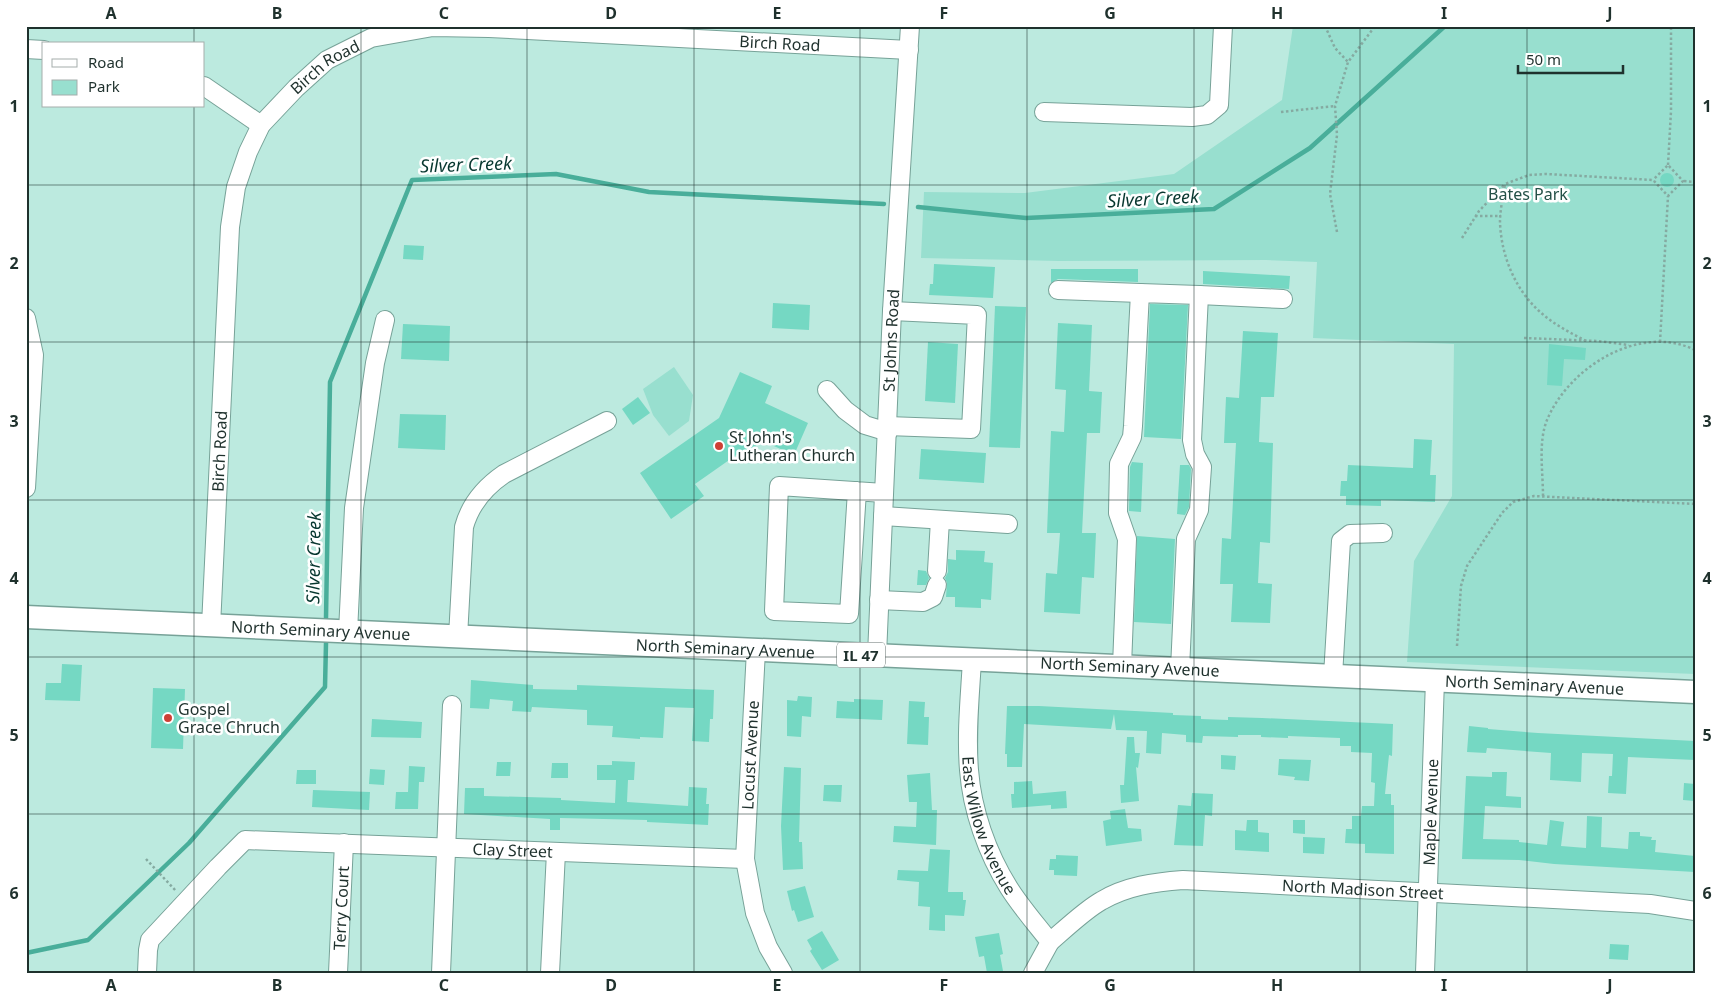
<svg xmlns="http://www.w3.org/2000/svg" width="1721" height="999" font-family="'Noto Sans',sans-serif">
<style>
.green{fill:#98dfcf}
.lines{fill:none;stroke-linecap:round;stroke-linejoin:round}
.stream{stroke:#49ae9a;stroke-width:4.5}
.building{fill:#75d8c3}
.minor-casing{stroke:#77a298;stroke-width:20}
.major-casing{stroke:#77a298;stroke-width:25}
.path{stroke:#85aaa1;stroke-width:2.5;stroke-dasharray:2.5 2.5;stroke-linecap:butt}
.minor{stroke:#fff;stroke-width:18}
.major{stroke:#fff;stroke-width:22}
.grid{fill:none;stroke:#1f312d;stroke-width:1;stroke-opacity:0.55}
.poi-dot{fill:#ce4035;stroke:#fff;stroke-width:2}
.labels{text-anchor:middle;dominant-baseline:central;stroke-width:5;stroke-linejoin:round;paint-order:stroke}
.shield{fill:#fff;stroke:#626f6c;stroke-width:1}
.shield-label{font-size:15px;font-weight:bold;fill:#1f312d}
.street-label{font-size:16px;fill:#1f312d;stroke:#fff}
.park-label{font-size:16px;fill:#245047;stroke:#fff}
.poi-label{font-size:16px;fill:#1f312d;stroke:#fff;text-anchor:start}
.water-label{font-size:18px;font-style:italic;fill:#07372f;stroke:#fff}
.neatline{fill:none;stroke:#1f312d;stroke-width:2}
.grid-label{font-size:16px;text-anchor:middle;font-weight:bold;fill:#1f312d}
</style>
<rect width="100%" height="100%" fill="#bceadf"/>
<!-- green -->
<g class="green">
<path d="M1293 26H1695V674L1407 662 1414 561 1452 496 1454 344 1313 338 1317 262 1266 260 1059 261 921 258 924 192 1025 193 1174 174 1282 100Z"/>
<path d="M674 367 693 395 689 421 669 436 653 415 643 389Z"/>
</g>
<g class="lines">
<!-- stream -->
<g class="stream">
<path d="M918 207 1026 218 1214 209 1310 148 1445 26"/>
<path d="M326 618 330 382 412 180 556 174 649 192 884 204"/>
<path d="M26 953 88 940 189 843 325 687 326 643"/>
</g>
</g>
<!-- building -->
<g class="building">
<circle cx="1667" cy="180" r="7"/>
<path d="M404 245 424 246 423 260 403 259Z"/>
<path d="M934 264 995 267 993 298 929 295 930 284H933Z"/>
<path d="M1051 269H1138V282L1058 279 1051 283Z"/>
<path d="M1203 271 1290 276 1289 289 1203 284Z"/>
<path d="M773 303 810 305 809 330 772 328Z"/>
<path d="M1150 304 1188 305 1181 439 1144 437Z"/>
<path d="M995 306 1026 307 1020 448 989 447Z"/>
<path d="M1058 323 1092 325 1089 391 1102 392 1100 433H1087L1082 533H1096L1094 578 1082 577 1080 614 1044 612 1046 573 1057 574 1060 533H1047L1051 431 1064 432 1066 390 1055 389Z"/>
<path d="M403 324 450 326 449 361 401 359Z"/>
<path d="M1243 331 1278 333 1274 397H1261L1259 442 1273 443 1270 543 1260 542 1258 583 1272 584 1270 623 1231 622 1233 584H1220L1222 538 1231 539 1236 443H1224L1226 397 1239 398Z"/>
<path d="M928 342 958 344 955 403 925 401Z"/>
<path d="M1549 344 1586 348 1585 360 1564 359 1562 386 1547 385Z"/>
<path d="M740 372 772 386 765 403 808 423 794 455 758 439 754 456H746L742 451 695 484 704 496 671 519 640 473 719 418Z"/>
<path d="M638 397 650 413 633 425 622 409Z"/>
<path d="M400 414 446 415 445 450 398 448Z"/>
<path d="M1414 439 1432 440 1430 475H1436L1435 502 1381 500V506L1346 505V496H1340L1341 481H1347L1348 465 1413 468Z"/>
<path d="M921 449 986 453 984 483 919 479Z"/>
<path d="M1132 462 1143 463 1141 512 1129 511 1130 467Z"/>
<path d="M1180 465H1189L1191 469 1189 507 1185 515 1177 514Z"/>
<path d="M1137 536 1175 539 1171 624 1134 622Z"/>
<path d="M956 550 985 551 984 562 993 563 991 600 981 599V608L955 607V597H946L947 583 945 578 948 572V559L956 560Z"/>
<path d="M918 570 926 571 929 578 926 585H917Z"/>
<path d="M62 664 82 665 80 701 45 700 46 683H61Z"/>
<path d="M471 680 533 685V689L577 690V685L714 690 713 719H710L709 742 692 741 694 708 665 707 663 738 640 737V739L612 737 613 726 587 725V710L532 707 531 712 512 711 513 701 490 699 489 709 470 708Z"/>
<path d="M153 688 185 689 183 749 151 748Z"/>
<path d="M798 696 812 697 811 717 802 716 801 737 787 736V700L797 701Z"/>
<path d="M854 699 883 700 882 720 836 718 837 701 854 702Z"/>
<path d="M909 701 925 702 924 717H929L928 745 907 744Z"/>
<path d="M1007 706H1039L1173 713V715L1201 716V719L1228 720V717L1262 718 1393 724 1392 756 1389 755 1385 794H1391V805H1394V854L1365 853V844L1345 843 1346 829H1352V816H1361L1362 806H1374L1375 783 1371 782 1372 753 1351 752V746H1340V738L1288 736V738L1261 737V735H1238V737L1203 736 1202 743 1186 742V735L1162 733 1161 754 1146 753 1147 731 1116 730 1114 714 1111 729 1024 724 1022 767H1007V754H1005Z"/>
<path d="M372 719 422 722 421 738 371 737Z"/>
<path d="M1469 726 1488 728V729L1538 733 1695 741V760L1628 757 1626 794 1608 793 1609 776H1612L1613 754 1582 753 1581 782 1550 780 1551 753 1487 748 1486 753 1467 752Z"/>
<path d="M1127 737H1134L1135 753H1140L1138 768 1136 767 1139 801 1121 803 1120 785H1124Z"/>
<path d="M1221 755 1236 756 1235 770 1221 769Z"/>
<path d="M1279 759 1311 760 1309 781 1294 780 1295 777 1278 775Z"/>
<path d="M612 761 635 762 634 780H628L627 802 688 806 689 787 707 788 706 804H709L708 825 647 822V820L560 818V830H550V819L464 814 465 788H484V796L561 798V800L615 803 616 780H597V765H612Z"/>
<path d="M497 762H511L510 776H496Z"/>
<path d="M552 763H568V778H551Z"/>
<path d="M409 766 425 767 424 782H419L418 809H395L396 792H408Z"/>
<path d="M784 767 801 768 799 842H802L803 869 783 870 781 826Z"/>
<path d="M370 769 385 770 384 785 369 784Z"/>
<path d="M297 770H316V784H296Z"/>
<path d="M1492 772H1507L1506 796 1521 797V808L1485 806 1483 839 1519 840V842L1547 845 1550 820 1564 822 1561 846 1586 848 1587 816 1602 817 1601 847 1628 849 1629 832H1640V836L1652 837 1651 840H1656L1655 852 1695 856V872L1554 864 1519 860 1462 859 1466 776 1492 777Z"/>
<path d="M930 773 932 810H937L936 845 893 842 894 826 916 827 917 802H909L907 775Z"/>
<path d="M1032 781 1033 794 1066 791 1067 808 1051 809V805L1012 808 1011 794H1014V782Z"/>
<path d="M1684 783 1695 784V801L1683 800Z"/>
<path d="M824 785H842L841 802 823 801Z"/>
<path d="M313 790 370 792 369 810 312 807Z"/>
<path d="M1192 793 1213 794 1212 816 1205 815 1203 846 1174 845 1178 805 1191 806Z"/>
<path d="M1125 809 1128 828 1141 829 1142 841 1106 846 1103 821 1111 819 1110 811Z"/>
<path d="M1247 820H1258V832L1269 833V852L1235 850V830L1246 831Z"/>
<path d="M1293 820H1305V834L1293 833Z"/>
<path d="M1303 837 1325 838 1324 854 1303 853Z"/>
<path d="M930 849 950 850 948 892H963V900H966L964 916 945 915V931L929 930 930 907 918 906 919 882 897 880 898 870 928 871Z"/>
<path d="M1056 855 1078 856 1077 876 1054 875V870H1049L1050 859H1056Z"/>
<path d="M805 886 814 917 798 922 794 910 792 911 787 891Z"/>
<path d="M822 931 839 960 822 970 810 951 812 949 807 940Z"/>
<path d="M999 933 1003 954 1000 955 1003 971 987 973 984 956 979 957 975 937Z"/>
<path d="M1610 944 1629 945 1628 960 1609 959Z"/>
</g>
<g class="lines">
<defs>
<g id="minor">
<path d="M26 49 44 50"/>
<path d="M204 86 261 125"/>
<path d="M1044 112 1192 117 1207 115 1219 105 1223 26"/>
<path d="M1058 290 1140 293"/>
<path d="M1199 295 1283 299"/>
<path d="M26 318 34 355 26 488"/>
<path d="M827 390 845 410 865 425 888 432"/>
<path d="M887 426 971 429 977 315 892 311"/>
<path d="M857 491 849 614 774 611 779 486 884 493"/>
<path d="M883 516 1008 524"/>
<path d="M937 571 940 520"/>
<path d="M879 600 923 602 933 597 937 585"/>
<path id="s1" d="M211 626 230 227 236 187 248 152 261 125 296 88 327 60 371 38 433 27 489 28 909 50"/>
<path d="M348 632 354 508 375 363 385 320"/>
<path d="M458 637 464 527C470 505 485 487 504 474L607 421"/>
<path d="M756 650 745 859 755 913 768 947 783 973"/>
<path id="s2" d="M877 655 892 311 910 26"/>
<path id="s3" d="M972 660C970 696 966 733 969 770 972 810 987 853 1009 888 1021 907 1036 924 1050 942L1033 973"/>
<path d="M1122 666 1127 539 1118 513 1119 464 1132 437 1133 426 1140 293 1199 295 1192 440 1195 454 1202 467 1199 510 1186 539 1180 669"/>
<path d="M1333 676 1341 541 1350 534 1383 533"/>
<path id="s4" d="M1050 942C1064 930 1085 910 1101 901 1126 886 1155 882 1183 880L1650 904 1695 911"/>
<path id="s5" d="M147 973 148 950 150 940 218 867 245 840 745 859"/>
<path id="s6" d="M338 973 344 843"/>
<path d="M441 973 452 705"/>
<path d="M550 973 556 852"/>
<path id="s7" d="M1425 973 1435 680"/>
</g>
<g id="major">
<path id="s8" d="M26 617 1695 692"/>
</g>
</defs>
<!-- minor casing -->
<use href="#minor" class="minor-casing"/>
<!-- major casing -->
<use href="#major" class="major-casing"/>
<!-- path -->
<g class="path">
<path d="M1325 26 1335 48 1348 62"/>
<path d="M1281 112 1335 106"/>
<path d="M1668 165 1671 111V26"/>
<path d="M1684 181 1695 182"/>
<path d="M1475 216H1501"/>
<path d="M1337 232 1330 194 1337 135 1335 106 1348 62 1375 26"/>
<path d="M1462 238 1479 211 1504 185"/>
<path d="M1524 338 1598 341 1629 345"/>
<path d="M1586 341C1569 332 1551 323 1537 309 1514 287 1501 254 1500 222 1500 210 1503 197 1505 184L1529 175 1546 174 1653 180 1668 196 1683 181 1668 165 1653 180"/>
<path d="M1660 342 1668 196"/>
<path d="M1543 496C1543 472 1538 442 1547 420 1569 367 1640 323 1695 350"/>
<path d="M1457 646 1461 586 1467 566 1502 513 1513 502 1534 496 1695 504"/>
<path d="M146 859 176 891"/>
</g>
<!-- minor -->
<use href="#minor" class="minor"/>
<!-- major -->
<use href="#major" class="major"/>
</g>
<!-- grid -->
<path class="grid" d="M194 26V44M361 26V973M527 26V973M694 26V973M860 26V973M1027 26V973M1194 26V973M1360 26V973M1527 26V973M194 106V973M26 185H1695M26 342H1695M26 500H1695M26 657H1695M26 814H1695"/>
<!-- markers -->
<g class="poi-dot">
<circle cx="719" cy="446" r="5"/>
<circle cx="168" cy="718" r="5"/>
</g>
<g class="labels">
<!-- shield labels -->
<rect class="shield" x="837" y="642.5" width="48" height="25" rx="4"/>
<g class="shield-label">
<text x="861" y="655">IL 47</text>
</g>
<!-- street labels -->
<g class="street-label">
<text stroke="none"><textPath href="#s1" startOffset="1059">Birch Road</textPath></text>
<text stroke="none"><textPath href="#s1" startOffset="594">Birch Road</textPath></text>
<text stroke="none"><textPath href="#s2" startOffset="315">St Johns Road</textPath></text>
<text stroke="none"><textPath href="#s1" startOffset="175">Birch Road</textPath></text>
<text stroke="none"><textPath href="#s8" startOffset="295">North Seminary Avenue</textPath></text>
<text stroke="none"><textPath href="#s8" startOffset="700">North Seminary Avenue</textPath></text>
<text stroke="none"><textPath href="#s8" startOffset="1105">North Seminary Avenue</textPath></text>
<text stroke="none"><textPath href="#s8" startOffset="1510">North Seminary Avenue</textPath></text>
<text transform="translate(750 755) rotate(-87)">Locust Avenue</text>
<text stroke="none"><textPath href="#s7" startOffset="161">Maple Avenue</textPath></text>
<text stroke="none"><textPath href="#s3" startOffset="169">East Willow Avenue</textPath></text>
<text stroke="none"><textPath href="#s5" startOffset="439">Clay Street</textPath></text>
<text stroke="none"><textPath href="#s4" startOffset="331">North Madison Street</textPath></text>
<text stroke="none"><textPath href="#s6" startOffset="65">Terry Court</textPath></text>
</g>
<!-- park labels -->
<g class="park-label">
<text x="1528" y="194">Bates Park</text>
</g>
<!-- poi labels -->
<g class="poi-label">
<text x="729" y="437">St John's<tspan x="729" dy="18">Lutheran Church</tspan></text>
<text x="178" y="709">Gospel<tspan x="178" dy="18">Grace Chruch</tspan></text>
</g>
<!-- water labels -->
<g class="water-label">
<text transform="translate(466 164) rotate(-2)">Silver Creek</text>
<text transform="translate(1153 198) rotate(-3)">Silver Creek</text>
<text transform="translate(313 558) rotate(-89)">Silver Creek</text>
</g>
</g>
<!-- border -->
<rect width="1721" height="999" fill="none" stroke="#ffffff" stroke-width="55"/>
<!-- legend -->
<rect x="42" y="42" width="162" height="65" fill="#ffffff" stroke="#a5adab"/>
<rect x="52" y="59" width="25" height="8" fill="#ffffff" stroke="#a5adab"/>
<text x="88" y="68" font-size="15" fill="#1f312d">Road</text>
<rect x="52" y="80" width="25" height="15" fill="#98dfcf" stroke="#a5adab"/>
<text x="88" y="92" font-size="15" fill="#1f312d">Park</text>
<!-- scale -->
<path d="M1518 65v8h105v-8" fill="none" stroke="#1f312d" stroke-width="2.5"/>
<text x="1526" y="65" font-size="15" fill="#1f312d" stroke="#ffffff" stroke-width="4" paint-order="stroke">50 m</text>
<rect x="28" y="28" width="1666" height="944" class="neatline"/>
<g class="grid-label">
<text x="111" y="19">A</text>
<text x="277" y="19">B</text>
<text x="444" y="19">C</text>
<text x="611" y="19">D</text>
<text x="777" y="19">E</text>
<text x="944" y="19">F</text>
<text x="1110" y="19">G</text>
<text x="1277" y="19">H</text>
<text x="1444" y="19">I</text>
<text x="1610" y="19">J</text>
<text x="14" y="112">1</text>
<text x="1707" y="112">1</text>
<text x="14" y="269">2</text>
<text x="1707" y="269">2</text>
<text x="14" y="427">3</text>
<text x="1707" y="427">3</text>
<text x="14" y="584">4</text>
<text x="1707" y="584">4</text>
<text x="14" y="741">5</text>
<text x="1707" y="741">5</text>
<text x="14" y="899">6</text>
<text x="1707" y="899">6</text>
<text x="111" y="991">A</text>
<text x="277" y="991">B</text>
<text x="444" y="991">C</text>
<text x="611" y="991">D</text>
<text x="777" y="991">E</text>
<text x="944" y="991">F</text>
<text x="1110" y="991">G</text>
<text x="1277" y="991">H</text>
<text x="1444" y="991">I</text>
<text x="1610" y="991">J</text>
</g>
</svg>
